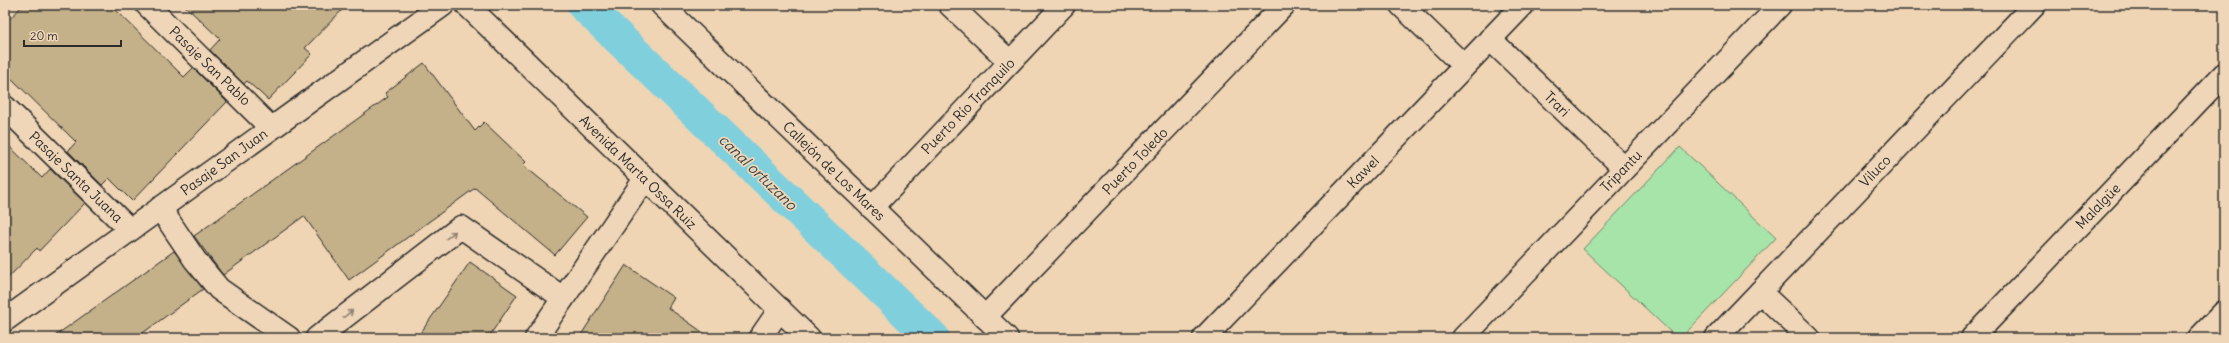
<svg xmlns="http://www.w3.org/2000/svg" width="2229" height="343" font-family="Delius,sans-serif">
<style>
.green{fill:#a7e4aa;stroke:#69886a}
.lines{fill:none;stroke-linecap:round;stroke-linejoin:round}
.canal{stroke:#80cfdd;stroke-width:34}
.building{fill:#c4b089;stroke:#2b2b2b}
.minor-casing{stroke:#2b2b2b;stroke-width:25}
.tertiary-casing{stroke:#2b2b2b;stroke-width:25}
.minor{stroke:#f0d6b8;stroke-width:22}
.tertiary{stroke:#f0d6b8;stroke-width:22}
.oneway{stroke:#8e8072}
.labels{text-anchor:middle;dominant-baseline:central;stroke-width:3.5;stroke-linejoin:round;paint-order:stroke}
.street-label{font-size:14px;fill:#2b2b2b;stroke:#f0d6b8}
.water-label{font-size:15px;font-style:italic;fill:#384446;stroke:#f0d6b8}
</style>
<rect width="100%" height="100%" fill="#efd5b3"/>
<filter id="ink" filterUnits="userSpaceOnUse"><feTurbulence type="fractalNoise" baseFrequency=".025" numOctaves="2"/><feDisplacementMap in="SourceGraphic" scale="8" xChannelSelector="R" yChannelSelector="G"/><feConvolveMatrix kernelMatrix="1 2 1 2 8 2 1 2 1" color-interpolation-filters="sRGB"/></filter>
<g filter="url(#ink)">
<!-- green -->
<path class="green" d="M1680 147 1776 238 1681 338H1677L1583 249Z"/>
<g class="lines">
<!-- canal -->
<path class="canal" d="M584 5 933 338"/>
</g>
<!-- building -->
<g class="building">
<path d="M23 5H111L184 77 193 68 227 102 132 201 109 178 102 185 68 151 76 142 5 72V24Z"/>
<path d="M184 5H347L305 48 312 54 268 100 247 81 244 84 210 50 220 39Z"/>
<path d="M424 63 475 131 484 122 526 162 523 165 587 217 555 255 475 188 349 280 304 216 223 275 194 236 388 97 385 93Z"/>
<path d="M5 142 42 178 50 169 85 203 39 251 37 248 5 281Z"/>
<path d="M174 251 203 289 136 338H52Z"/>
<path d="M470 262 517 295 488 338H417Z"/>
<path d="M626 265 674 298 668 308 711 338H579Z"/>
</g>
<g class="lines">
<defs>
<g id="minor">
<path d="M147 5 271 128"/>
<path d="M950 5 1010 62"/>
<path d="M1401 5 1464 66"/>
<path d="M1490 39 1624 168"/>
<path d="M5 107 130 230"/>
<path d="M160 208 195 260 219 289 289 338"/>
<path d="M872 208 1064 5"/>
<path d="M1760 292 1809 338"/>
<path d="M985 317 1284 5"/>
<path d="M5 320 443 5"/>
<path d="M317 338 461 227 563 298"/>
<path d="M536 338 645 179"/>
<path d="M760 338 780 309"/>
<path d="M1204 338 1523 5"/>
<path d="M1463 338 1780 5"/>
<path d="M1716 338 2034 5"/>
<path d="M1972 338 2224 74"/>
<path d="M2199 338 2224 312"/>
</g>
<g id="tertiary">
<path d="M467 5 809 338"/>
<path d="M662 5 1007 338"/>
</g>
</defs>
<!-- minor casing -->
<use href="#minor" class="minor-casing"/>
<!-- tertiary casing -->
<use href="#tertiary" class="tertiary-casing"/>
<!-- minor -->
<use href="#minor" class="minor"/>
<!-- tertiary -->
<use href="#tertiary" class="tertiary"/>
</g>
<!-- one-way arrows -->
<defs><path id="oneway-shaft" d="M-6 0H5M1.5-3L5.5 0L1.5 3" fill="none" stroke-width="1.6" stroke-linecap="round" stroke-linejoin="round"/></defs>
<g class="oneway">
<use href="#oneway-shaft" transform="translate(451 235) rotate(-38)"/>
<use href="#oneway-shaft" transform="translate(348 314) rotate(-38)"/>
</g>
</g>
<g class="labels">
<!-- street labels -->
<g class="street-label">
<text transform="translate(210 66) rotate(44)">Pasaje San Pablo</text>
<text transform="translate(1557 104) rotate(44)">Trari</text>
<text transform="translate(968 106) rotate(-46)">Puerto Río Tranquilo</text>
<text transform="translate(1135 161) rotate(-46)">Puerto Toledo</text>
<text transform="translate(224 162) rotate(-36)">Pasaje San Juan</text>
<text transform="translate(834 171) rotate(44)">Callejón de Los Mares</text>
<text transform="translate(1621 171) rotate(-46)">Tripantu</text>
<text transform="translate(1875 171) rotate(-46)">Viluco</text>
<text transform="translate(638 172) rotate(44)">Avenida Marta Ossa Ruiz</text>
<text transform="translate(1363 172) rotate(-46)">Kawel</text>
<text transform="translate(76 177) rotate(44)">Pasaje Santa Juana</text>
<text transform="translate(2098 206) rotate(-46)">Malalgüe</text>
</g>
<!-- water labels -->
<g class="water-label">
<text transform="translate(758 172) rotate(44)">canal ortuzano</text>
</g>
</g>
<!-- margin -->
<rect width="2229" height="343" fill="none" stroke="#f0d6b8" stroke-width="20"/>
<rect x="10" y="10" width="2209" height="323" fill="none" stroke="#2b2b2b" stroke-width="1.5" filter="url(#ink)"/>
<!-- scale -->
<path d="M24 40v6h97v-6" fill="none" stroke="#2b2b2b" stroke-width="2"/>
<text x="30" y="40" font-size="12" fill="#2b2b2b" stroke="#f0d6b8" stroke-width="3" paint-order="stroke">20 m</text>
</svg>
